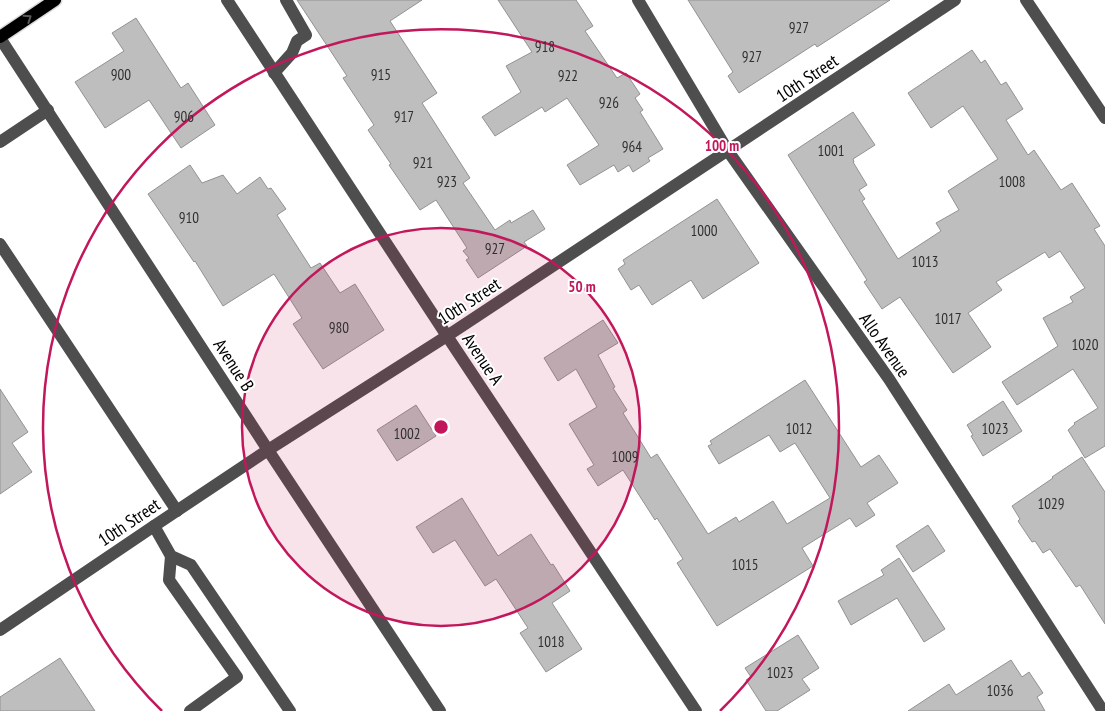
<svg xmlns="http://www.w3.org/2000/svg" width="1105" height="711" font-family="'PT Sans Narrow',sans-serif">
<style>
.building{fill:#bebebe;stroke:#929292}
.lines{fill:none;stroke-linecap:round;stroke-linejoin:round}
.major-casing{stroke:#dbdbdb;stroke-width:15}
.minor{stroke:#4e4e4e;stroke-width:12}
.major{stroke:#000;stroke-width:12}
.oneway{stroke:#595959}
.ring{fill:none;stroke:#c2185b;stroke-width:2.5}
.labels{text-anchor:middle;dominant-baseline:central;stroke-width:4;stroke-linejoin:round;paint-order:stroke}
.number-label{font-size:15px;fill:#303030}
.street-label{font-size:18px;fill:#000;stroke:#fff}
.centre{fill:#c2185b;stroke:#fff;stroke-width:2.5}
.ring-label{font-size:15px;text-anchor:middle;font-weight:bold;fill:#c2185b;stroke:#fff;stroke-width:4;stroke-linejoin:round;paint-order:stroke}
</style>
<rect width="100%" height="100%" fill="#fff"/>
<!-- building -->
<g class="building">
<path d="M297 0H422L390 21 437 93 422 103 470 178 463 183 495 230 510 220 511 223 533 210 545 229 524 242 527 246 478 278 466 260 469 258 463 251 467 248 436 200 420 210 389 165 391 164 368 130 374 125 343 78 347 76Z"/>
<path d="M498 0H576L593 26 585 31 617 78 626 73 640 94 635 98 643 110 640 112 663 149 648 158 650 161 633 172 629 165 618 172 614 165 580 185 567 165 599 145 567 98 545 112 542 107 495 136 482 117 521 92 506 66 532 52Z"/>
<path d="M688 0H890L817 47 815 44 739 93 728 76 733 72Z"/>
<path d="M136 18 181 88 188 83 215 125 181 148 149 100 105 128 75 82 124 51 112 33Z"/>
<path d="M972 50 981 63 985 60 1001 85 1006 82 1023 109 1006 120 1028 155 1034 150 1061 190 1072 183 1100 226 1094 229 1105 246V446L1085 458 1068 430 1075 424 1074 423 1098 408 1073 369 1017 405 1002 382 1058 346 1043 318 1073 302 1070 297 1085 288 1060 251 1049 258 1045 252 996 282 1002 290 968 313 991 347 953 373 900 297 882 309 864 282 867 280 788 155 853 112 875 145 853 159 854 162H853L867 185 859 190 865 199 862 201 898 259 941 231 936 223 959 210 948 191 998 159 963 106 931 128 908 93Z"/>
<path d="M190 165 202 183 223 175 237 194 260 177 268 189 271 188 286 209 277 215 311 268 320 263 340 293 355 284 384 330 323 369 293 324 302 318 274 274 223 306 195 261 194 262 148 194Z"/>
<path d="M717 199 759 263 703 299 691 280 652 305 639 285 631 290 618 269 625 264 623 260Z"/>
<path d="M603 320 618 343 598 355 615 387 613 388 627 410 623 413 651 458 657 454 708 534 736 517 739 522 773 501 787 524 830 498 795 443 780 452 769 435 719 464 708 446 712 444 710 441 805 380 861 467 879 455 898 483 867 503 875 515 856 527 850 518 802 548 813 566 717 626 677 563 683 559 657 518 655 520 623 470 598 486 587 469 594 465 569 424 597 407 576 369 558 381 544 358Z"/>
<path d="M0 389 28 432 12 443 32 472 0 494Z"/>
<path d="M1003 401 1022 431 983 456 971 436 973 435 967 425Z"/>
<path d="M416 405 436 436 397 461 377 430Z"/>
<path d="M1082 457 1105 492V624L1080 585 1076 587 1050 549 1043 553 1035 541 1032 542 1018 521 1020 519 1012 506 1053 478 1052 477Z"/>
<path d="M462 498 498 556 531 534 551 565 553 564 570 591 552 603 582 649 546 672 520 633 528 628 496 579 485 586 455 540 433 553 416 527Z"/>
<path d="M928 525 945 551 913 572 896 546Z"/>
<path d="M899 558 945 629 924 642 897 598 851 625 838 601 884 575 881 570Z"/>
<path d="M798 635 819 668 802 679 810 690 777 711H766L746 680 751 677 745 668Z"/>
<path d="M60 658 95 711H0V697Z"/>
<path d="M1011 660 1022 677 1029 672 1043 693 1037 697 1045 711H908L949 684 956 695Z"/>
</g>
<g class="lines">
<defs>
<path id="major" d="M0 37 55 0"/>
</defs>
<!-- major casing -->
<use href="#major" class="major-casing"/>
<!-- minor -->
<g class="minor">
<path d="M227 0 447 336 696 711"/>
<path d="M638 0 728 151 889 379 1103 711"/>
<path d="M1026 0 1105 118"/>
<path d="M0 38 268 450 440 711"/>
<path d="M274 73 292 53 297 41 306 35 286 0"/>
<path d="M0 142 48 110"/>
<path d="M0 244 177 511"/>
<path d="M154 526 171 556 191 565 290 711"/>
<path d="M171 556 169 580 237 677 190 711"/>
<path d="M0 630 154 526 268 450 447 336 955 0"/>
</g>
<!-- major -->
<use href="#major" class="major"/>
</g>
<!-- one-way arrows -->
<defs><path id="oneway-chevron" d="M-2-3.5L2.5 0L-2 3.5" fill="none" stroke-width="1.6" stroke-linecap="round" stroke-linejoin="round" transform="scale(1.25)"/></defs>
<use class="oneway" href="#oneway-chevron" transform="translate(28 18) rotate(-34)"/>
<!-- distance rings -->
<circle cx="441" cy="427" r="199" fill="#c2185b" fill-opacity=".12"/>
<g class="ring">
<circle cx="441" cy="427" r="199"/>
<path d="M162 711A398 398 0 1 1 720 711"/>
</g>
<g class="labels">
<!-- number labels -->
<g class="number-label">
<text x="799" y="27">927</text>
<text x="545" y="46">918</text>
<text x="752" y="56">927</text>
<text x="121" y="74">900</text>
<text x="381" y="74">915</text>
<text x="568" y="75">922</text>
<text x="609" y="102">926</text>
<text x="184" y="116">906</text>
<text x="404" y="116">917</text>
<text x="632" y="146">964</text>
<text x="831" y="150">1001</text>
<text x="423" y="162">921</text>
<text x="447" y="181">923</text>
<text x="1012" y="181">1008</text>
<text x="189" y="217">910</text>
<text x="704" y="230">1000</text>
<text x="495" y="248">927</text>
<text x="925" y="261">1013</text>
<text x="948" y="318">1017</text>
<text x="339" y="327">980</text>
<text x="1085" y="344">1020</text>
<text x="799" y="428">1012</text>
<text x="995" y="428">1023</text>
<text x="407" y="433">1002</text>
<text x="625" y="456">1009</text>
<text x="1051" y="503">1029</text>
<text x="745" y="564">1015</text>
<text x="551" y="641">1018</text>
<text x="780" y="672">1023</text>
<text x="1000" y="690">1036</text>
</g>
<!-- street labels -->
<g class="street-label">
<text transform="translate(807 78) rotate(-34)">10th Street</text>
<text transform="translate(469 301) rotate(-33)">10th Street</text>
<text transform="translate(885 345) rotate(55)">Allo Avenue</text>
<text transform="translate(483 359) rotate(56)">Avenue A</text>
<text transform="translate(234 365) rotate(57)">Avenue B</text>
<text transform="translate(129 522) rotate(-34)">10th Street</text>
</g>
</g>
<circle cx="441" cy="427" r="8" class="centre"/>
<g class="ring-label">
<text x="722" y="151">100 m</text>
<text x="582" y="292">50 m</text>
</g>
</svg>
